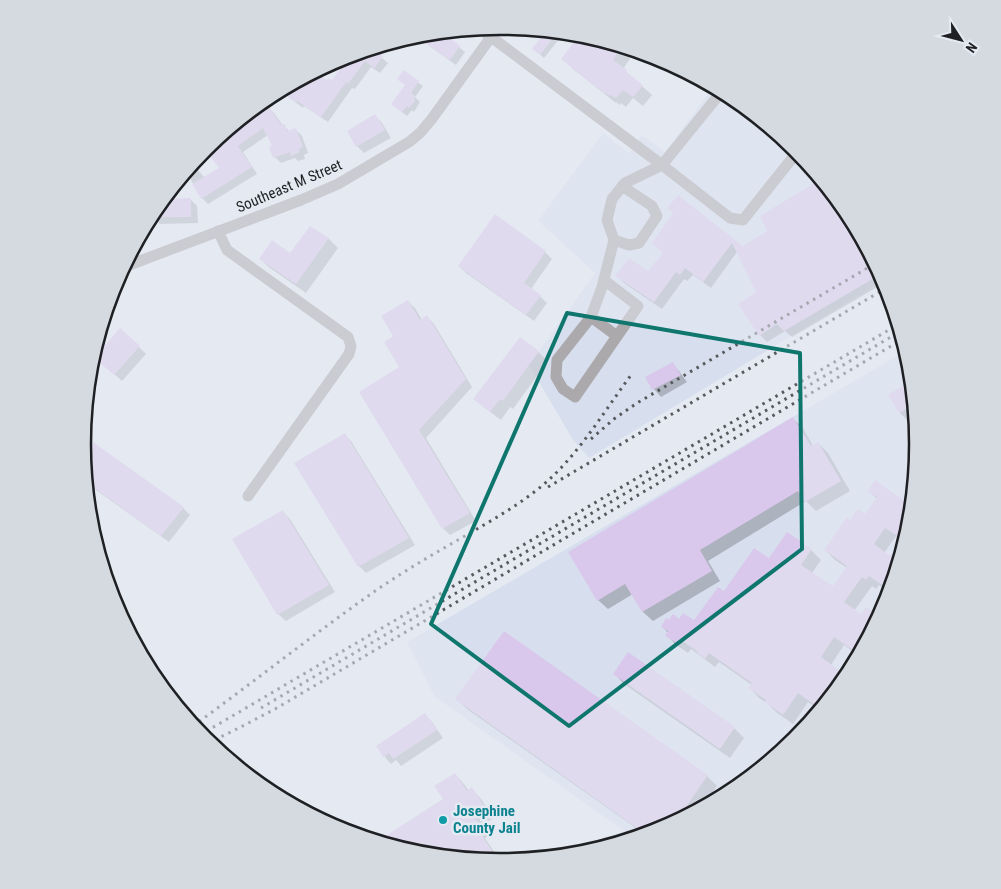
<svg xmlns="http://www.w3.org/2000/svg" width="1001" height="889" font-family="'Roboto Condensed',sans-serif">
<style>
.built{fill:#d7dfee}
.shadow{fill:#0003;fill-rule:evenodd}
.building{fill:#d9c8eb;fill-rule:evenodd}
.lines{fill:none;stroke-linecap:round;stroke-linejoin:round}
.minor{stroke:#aca9ac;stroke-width:11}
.rail{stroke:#57595d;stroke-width:3;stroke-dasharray:2.5 5;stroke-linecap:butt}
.marked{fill:none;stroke:#0f766e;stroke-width:4;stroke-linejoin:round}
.culture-dot{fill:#0f9aa8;stroke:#e5eaf2;stroke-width:2}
.labels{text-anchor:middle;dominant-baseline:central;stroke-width:5;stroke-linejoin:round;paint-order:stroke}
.street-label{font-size:15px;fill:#1f2023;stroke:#e5eaf2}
.culture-label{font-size:15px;font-weight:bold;fill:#0d838f;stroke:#e5eaf2;text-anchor:start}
.rim{fill:none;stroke:#1f2023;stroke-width:2.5}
</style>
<rect width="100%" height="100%" fill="#e5eaf2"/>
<!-- built -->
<g class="built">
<path d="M714 86 733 97 796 149 848 212 884 280 589 458 573 440 529 365 595 273 538 221 603 133 629 153 642 135 665 152Z"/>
<path d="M907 350 911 363 919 445 911 526 887 605 848 677 796 740 733 792 660 831 635 839 434 696 407 642Z"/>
</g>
<!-- shadow -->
<g class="shadow">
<path d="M547 31 564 33 544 58 533 48Z"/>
<path d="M437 33 441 36 443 34 465 52 456 65 418 38 413 45 404 39 419 34Z"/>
<path d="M581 34 620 46 631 57 623 69 652 95 643 106 633 98 626 107 621 103 620 105 616 102V103L573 69 563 59Z"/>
<path d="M371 49 388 63 380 73 371 67 355 89 352 88 328 122 304 106 303 108 291 99 285 93 291 85 314 72 327 82H332L361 52Z"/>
<path d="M654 56 661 58 705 82 700 89Z"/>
<path d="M404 72 423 86 415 97 420 102 414 112 412 110 407 116 392 104 406 85Z"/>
<path d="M268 107 274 113 283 126H284L290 132 296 130 302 136 308 153 304 155 305 159 298 161 295 158 281 163 275 157 273 147 268 135 243 152 257 174 208 204 202 198 186 172 188 169 193 172 197 169 205 178 221 169 207 150Z"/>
<path d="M375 116 382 123 391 138 364 153 357 146Z"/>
<path d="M822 180 848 212 886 282 792 337 785 331 767 342 760 335 757 292 737 252 711 288 693 275 687 281 684 279 662 309 624 283 617 276 648 273 664 253 674 213 743 248 768 231 762 217Z"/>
<path d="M190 199 197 206 198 223 160 224 153 217V212L163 200Z"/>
<path d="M328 238 338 248 306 293 270 268 260 259 290 255Z"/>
<path d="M545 252 552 259 531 289 540 296 547 303 534 321 466 273 459 266Z"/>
<path d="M408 301 415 308 422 320 427 317 434 324 472 387 426 438 476 521 450 535 443 528 361 392 401 367 394 337Z"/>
<path d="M121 330 146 354 122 381 103 364Z"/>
<path d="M538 352 548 361 513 409 510 407 501 420 485 408 475 399Z"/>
<path d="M672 364 679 371 687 382 661 397 654 389 647 378Z"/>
<path d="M913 382 916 418 909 422 900 413 890 395Z"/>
<path d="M793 419 803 428 813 446 818 443 828 453 850 491 816 511 806 501 708 561 720 581 653 621 643 612 633 594 608 609 598 600Z"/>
<path d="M344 434 351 441 415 545 366 573 359 566Z"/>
<path d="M82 444 183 508 190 515 169 542 86 483Z"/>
<path d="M875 482 911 526 890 593 879 585 876 589 872 586 854 611 861 616 866 609 880 618 859 656 844 645 831 665 839 671 847 679 821 711 808 702 793 724 776 712 767 703 759 698 750 688 752 685 719 662 715 667 691 649 688 653 676 645 667 635 668 633 662 626 680 620 695 622 725 593 769 560 787 533 811 550 821 560 812 573 833 588 847 568 835 560 825 550 850 522 865 516 877 499 869 491ZM896 536 902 541 891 558 884 553Z"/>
<path d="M283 512 290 519 335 592 286 621 278 614Z"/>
<path d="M504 633 707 776 717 786 700 810 660 831 646 835 467 709 457 699Z"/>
<path d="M615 674 734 728 744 738 730 758 624 684Z"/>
<path d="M425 715 432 722 443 738 401 766 396 760 391 764 384 756 378 746Z"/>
<path d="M455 774 464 784 469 791 472 789 481 799 494 818 482 825 490 836 485 838 501 862 499 863 419 855 445 799Z"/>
</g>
<!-- building -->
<g class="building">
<path d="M546 31 558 32 540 55 532 49Z"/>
<path d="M442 32 460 46 450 60 415 36Z"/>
<path d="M579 34 622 46 613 60 627 70 626 72 643 85 633 97 623 90 616 98 611 95 610 96 606 93 605 94 561 59 575 41 574 40Z"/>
<path d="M374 48V49L383 56 374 68 365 61 348 84 346 82 321 117 297 101 296 102 283 93 288 86 315 72 327 80 328 78 332 80 350 55Z"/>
<path d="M404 70 419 81 411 93 416 97 414 100 415 101 409 108 407 106 402 112 391 104 405 85 397 79Z"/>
<path d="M268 106 281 125 285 124 287 131 296 128 303 147 299 149 300 152 291 156 290 152 273 158 269 147 272 146 263 128 238 146 252 167 201 199 192 184 219 168 205 150Z"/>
<path d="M375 114 385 130 356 147 347 131Z"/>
<path d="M821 179 848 212 881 274 784 331 777 324 759 336 738 304 756 292 732 243 703 282 685 268 680 275 676 272 654 302 615 276 629 258 648 271 663 253 652 243 673 213 667 208 678 195 743 246 767 231 760 216Z"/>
<path d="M191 198V217H150L164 199Z"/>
<path d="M495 214 546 251 524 283 541 295 526 315 458 266Z"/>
<path d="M310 226 329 238 296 284 259 259 272 240 290 253Z"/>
<path d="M408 300 420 320 427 315 466 379 419 430 470 513 442 529 359 392 399 367 384 342 393 336 381 316Z"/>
<path d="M120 328 140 346 114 375 94 358Z"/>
<path d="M520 337 539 351 503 401 500 399 490 412 473 399Z"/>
<path d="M673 362 681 375 652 390 645 377Z"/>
<path d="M912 380 915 404 899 413 888 395Z"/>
<path d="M793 417 811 446 818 442 841 481 805 502 798 491 700 550 712 571 642 612 625 584 597 601 568 552Z"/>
<path d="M345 433 409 538 358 567 294 463Z"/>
<path d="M83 435 184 507 161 536 86 482 82 444Z"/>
<path d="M875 480 913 507 911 526 891 591 869 576 866 580 862 577 844 602 861 614 866 607 880 617 860 655 834 637 821 657 839 670 815 705 798 693 783 715 765 702 766 700 748 688 752 683 709 653 705 659 697 653 698 652 681 640 678 644 665 636 668 631 661 627 666 618 669 620 673 614 679 619 683 613 694 620 718 587 724 591 754 548 769 558 787 532 812 549 801 565 833 586 847 566 824 550 847 517 850 520 858 509 865 514 877 497 868 491ZM885 528 902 539 890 556 874 544Z"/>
<path d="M283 510 329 585 277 615 232 539Z"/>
<path d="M504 631 708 775 674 824 660 831 647 835 455 699Z"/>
<path d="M628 652 735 727 720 749 613 674Z"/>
<path d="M425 713 437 730 393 759 389 753 383 757 376 746Z"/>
<path d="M455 773 467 791 472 787 485 808 473 815 481 826 477 828 492 851 479 861 419 855 376 842 443 799 434 786Z"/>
</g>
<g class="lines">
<!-- minor -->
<g class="minor">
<path d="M479 28 662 165 625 183 612 199 607 220 614 240 602 287 591 317 557 360 556 377 563 389 575 397 638 306 604 280"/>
<path d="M722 91 662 165 730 218 743 220 798 151"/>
<path d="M218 231 227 250 348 337 351 346 349 354 248 496"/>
<path d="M614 240 629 245 639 243 657 216 652 206 622 186"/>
<path d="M124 267 301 200 338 184 409 142 420 133 431 120 499 26"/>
<path d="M591 317 617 336"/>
</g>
<!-- rail -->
<g class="rail">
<path d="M591 439 614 419 637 403 876 263"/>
<path d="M548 487 888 287"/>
<path d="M261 708 901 331"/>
<path d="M193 726C255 681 315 633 378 589 409 568 440 550 472 532 499 516 529 499 553 476 583 447 606 409 631 375"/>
<path d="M200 735 899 324"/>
<path d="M208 743 233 731 275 709 903 339"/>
</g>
</g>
<!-- marked area -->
<path d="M0 0H1001V889H0ZM567 313 800 353 802 549 569 726 431 624Z" fill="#e5eaf2" fill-opacity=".55" fill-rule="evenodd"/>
<path class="marked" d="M567 313 800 353 802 549 569 726 431 624Z"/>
<!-- markers -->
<circle class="culture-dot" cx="443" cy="820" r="5"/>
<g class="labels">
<!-- street labels -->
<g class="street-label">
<text transform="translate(289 186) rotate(-23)">Southeast M Street</text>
</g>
<!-- culture labels -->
<g class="culture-label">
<text x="453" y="811">Josephine<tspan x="453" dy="17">County Jail</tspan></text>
</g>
</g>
<!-- crop -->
<path d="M0 0H1001V889H0ZM91 444a409 409 0 1 1 818 0a409 409 0 1 1-818 0Z" fill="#d5dae1" fill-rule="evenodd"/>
<path class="rim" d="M91 444a409 409 0 1 1 818 0a409 409 0 1 1-818 0Z"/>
<!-- north arrow -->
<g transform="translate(961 40) rotate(126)" stroke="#e5eaf2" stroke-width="4" paint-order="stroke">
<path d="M0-4L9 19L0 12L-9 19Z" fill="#1f2023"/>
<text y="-8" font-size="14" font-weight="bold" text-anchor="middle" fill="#1f2023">N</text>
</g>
</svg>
